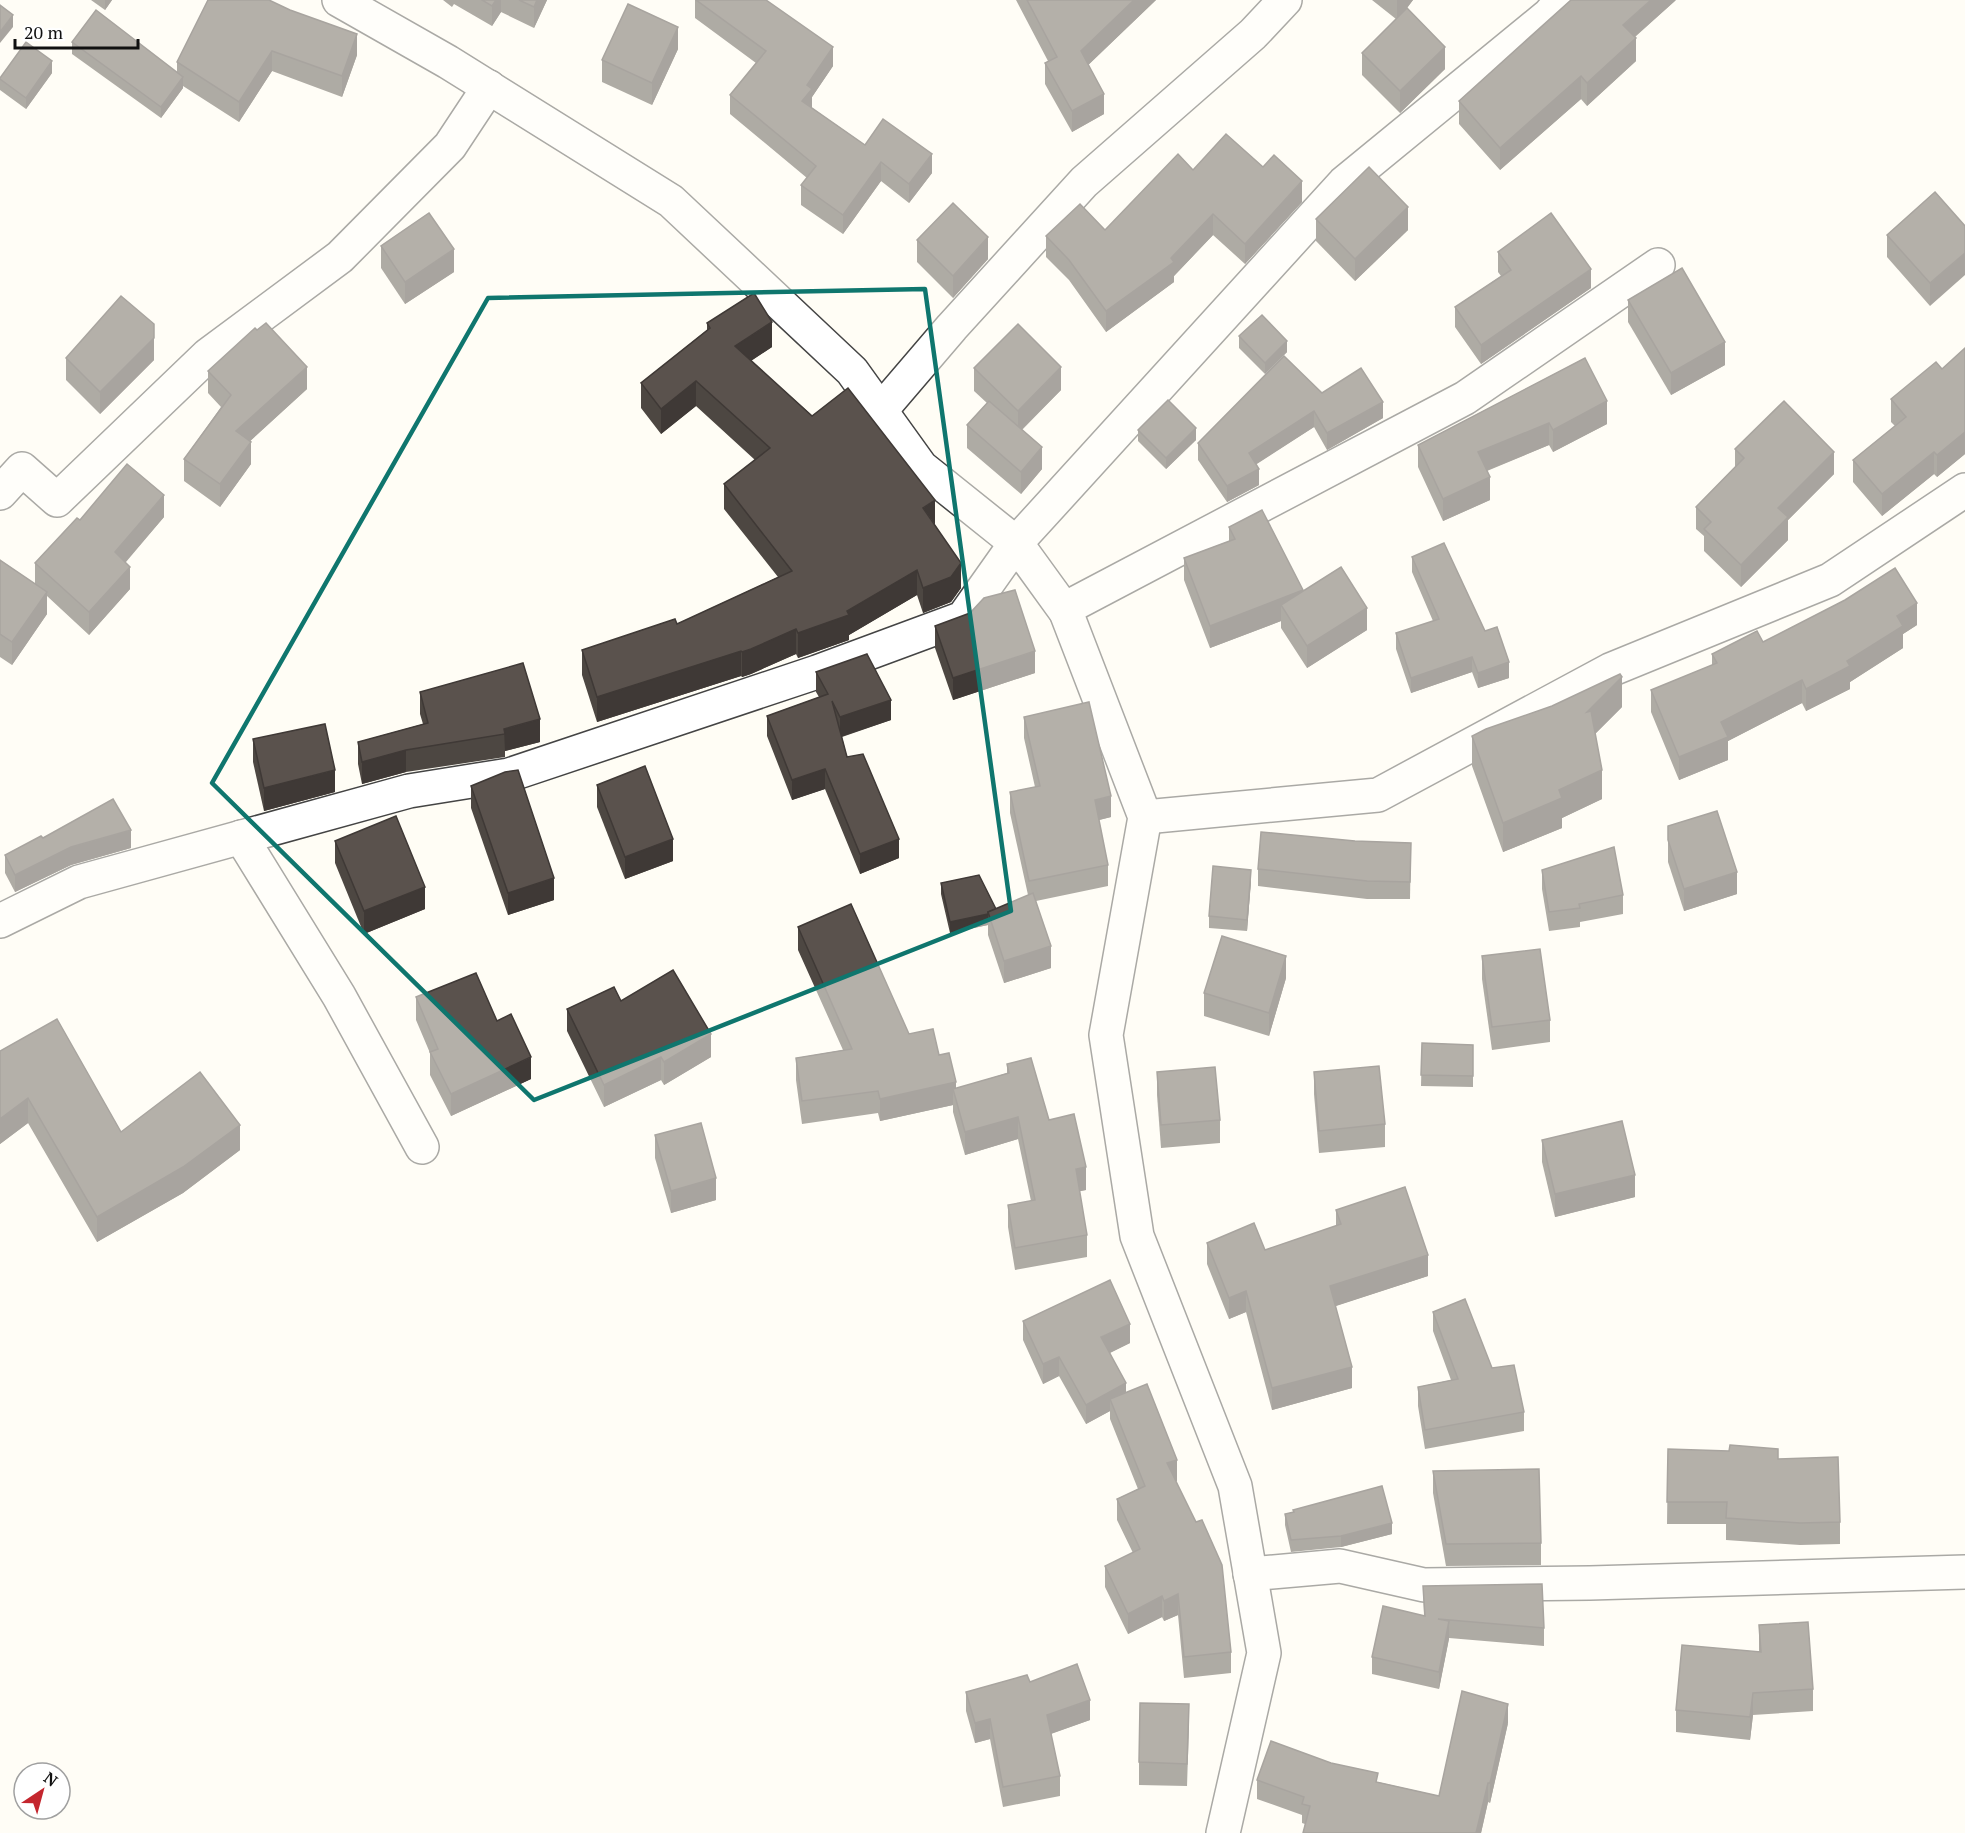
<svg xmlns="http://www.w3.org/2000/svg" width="1965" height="1833" font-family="'PT Serif',serif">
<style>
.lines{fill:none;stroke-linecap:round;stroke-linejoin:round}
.minor-casing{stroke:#444;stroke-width:36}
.minor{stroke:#fff;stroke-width:33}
.wall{fill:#4d4742}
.shaded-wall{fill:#3f3936}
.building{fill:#5a524d;stroke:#3f3936;stroke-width:1.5}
.marked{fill:none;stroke:#0f766e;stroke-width:4.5;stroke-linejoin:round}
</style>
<rect width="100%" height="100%" fill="#fffdf5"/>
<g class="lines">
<defs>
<g id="minor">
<path d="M339 0 448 62 671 201 852 371 921 467 1016 543 1066 612 1145 817 1106 1035 1137 1236 1235 1486 1264 1653 1223 1833"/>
<path d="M881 410 952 327 1084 182 1253 34 1285 0"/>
<path d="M0 493 22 469 57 500 208 355 340 257 450 146 489 87"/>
<path d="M1066 612 1072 605 1465 398 1658 265"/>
<path d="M1145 817 1378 795 1610 670 1830 580 1965 490"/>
<path d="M241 837 339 996 422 1147"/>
<path d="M0 921 79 882 409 791 509 775 817 672 963 618 1016 543 1344 183 1549 15 1562 0"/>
<path d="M1250 1574 1340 1566 1424 1585 1590 1583 1965 1572"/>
</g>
</defs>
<!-- minor casing -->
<use href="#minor" class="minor-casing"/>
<!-- minor -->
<use href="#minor" class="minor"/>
</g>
<!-- wall -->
<g class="wall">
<path d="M91 0H112L105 10Z"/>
<path d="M208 0 357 55 342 97 272 71 239 122 183 86V88L161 118 72 54V42L177 72V62Z"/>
<path d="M443 0H547L534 28 501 12 492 26 454 4 452 7Z"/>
<path d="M695 0H766L833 66 812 97V108L865 145 932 173 909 203 881 181 843 234 801 205V185L807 178 730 114V95L756 63 695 18Z"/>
<path d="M1016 0H1156L1088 65 1104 114 1072 132 1045 84V63L1048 61Z"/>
<path d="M1372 0H1413L1405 11 1445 69 1400 113 1362 75V53L1396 19Z"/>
<path d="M1676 0 1635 37 1636 61 1587 106 1581 99 1500 170 1459 124V101Z"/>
<path d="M678 49 652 105 602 82V60Z"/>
<path d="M52 73 26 109 0 90V78Z"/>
<path d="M1193 170 1302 202 1245 264 1213 235 1174 276V282L1106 332 1069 280 1046 257V236L1105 230Z"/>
<path d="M1935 192 1930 306 1887 257V235Z"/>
<path d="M1316 219 1408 230 1355 281 1316 241Z"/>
<path d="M917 240 988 259 953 298 917 262Z"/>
<path d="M381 246 454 272 405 304 381 268Z"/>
<path d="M1498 252 1591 288 1481 364 1455 327V307L1501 276 1498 272Z"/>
<path d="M1628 300 1725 365 1671 395 1628 322Z"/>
<path d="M707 323 772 347 751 361 935 525 961 588 951 602 923 613 917 595 849 635V640L798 658 796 654 751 674 742 677 741 676 597 722 582 675V650L677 624 778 577 724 509V484L755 460 696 406 661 434 641 408V383L707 330Z"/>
<path d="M1239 336 1287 352 1265 374 1239 348Z"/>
<path d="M1965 348V454L1937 477 1934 474 1882 516 1853 482V460L1895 426 1891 422V399L1942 369Z"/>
<path d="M66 358 154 360 100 414 66 380Z"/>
<path d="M1585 358 1607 424 1553 452 1549 445 1487 471 1490 500 1443 521 1418 467V445Z"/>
<path d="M974 368 1061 390 1022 430 1042 469 1021 494 967 448V425L987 403 974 391Z"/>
<path d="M208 371 307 389 250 441 251 464 220 507 184 481V459L221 407 208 393Z"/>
<path d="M1322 393 1383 418 1327 450 1314 427 1256 464 1259 485 1227 502 1198 460V443Z"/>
<path d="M1138 430 1196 440 1166 469 1138 441Z"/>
<path d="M1735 449 1834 474 1788 520V540L1741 587 1704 551V536L1696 529V507L1735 467Z"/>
<path d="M164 517 125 562 130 589 89 635 47 596V614L12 665 0 657V560L35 584V563L80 520Z"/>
<path d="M1229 527 1303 591 1367 630 1307 668 1281 628V621L1210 648 1184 580V558L1229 541Z"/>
<path d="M1412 557 1485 631 1509 678 1478 688 1472 672 1411 693 1396 649V633L1433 621 1412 572Z"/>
<path d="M1917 625 1903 634V648L1850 682V689L1806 711 1802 703 1728 741V760L1679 780 1651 712V690L1712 665V654L1763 642Z"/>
<path d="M935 626 1035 673 953 700 935 648Z"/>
<path d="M816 672 891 720 842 737 847 757 899 858 860 874 825 789 792 800 767 736V716L819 697 816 692Z"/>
<path d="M420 692 540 742 505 751V757L406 772 362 784 358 764V742L423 724 420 714Z"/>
<path d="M1622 707 1595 734 1602 799 1562 818V828L1503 852 1472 766V736Z"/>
<path d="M1024 717 1111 817 1099 820 1108 865V886L1036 901 1051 968 1004 983 988 935V925L950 933 941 894V883L996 909 1028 895 1010 813V792L1035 787 1024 738Z"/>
<path d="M253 739 335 792 264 811 253 762Z"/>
<path d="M597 785 673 861 625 879 597 807Z"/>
<path d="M471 786 554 900 508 915 471 808Z"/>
<path d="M1668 826 1737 894 1684 911 1668 862Z"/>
<path d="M335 841 425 909 364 934 335 863Z"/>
<path d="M1355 841 1411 843 1410 899H1367L1258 886V869Z"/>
<path d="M131 848 71 865 15 892 5 873V855Z"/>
<path d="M1542 870 1623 895V914L1580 922V927L1549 931 1542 889Z"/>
<path d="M1251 881 1247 931 1209 928V916Z"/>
<path d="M798 927 909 1034 939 1055 956 1089 1007 1073V1064L1049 1120 1086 1190 1079 1191 1087 1235V1257L1015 1270 1008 1227V1205L1031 1201 1018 1139 965 1155 953 1112V1105L880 1121 878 1113 802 1124 796 1080V1058L843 1050 798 950Z"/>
<path d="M1482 956 1550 1020V1042L1492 1050 1482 979Z"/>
<path d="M1286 978 1269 1036 1204 1016V993Z"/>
<path d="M416 997 497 1021 531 1079 451 1116 430 1075V1053L416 1020Z"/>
<path d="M621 1001 711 1057 664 1085 661 1080 604 1107 567 1031V1009Z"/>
<path d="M1422 1043 1473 1045V1087L1421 1086Z"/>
<path d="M0 1051 121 1132 240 1150 183 1193 97 1242 28 1123 0 1144Z"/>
<path d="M1157 1072 1220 1120V1143L1161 1148 1157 1095Z"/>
<path d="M1314 1072 1385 1124V1147L1319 1153 1314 1094Z"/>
<path d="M655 1135 716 1200 671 1213 655 1158Z"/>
<path d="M1542 1140 1635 1197 1555 1217 1542 1162Z"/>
<path d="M1336 1210 1428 1276 1335 1306 1352 1388 1272 1410 1246 1312 1229 1319 1207 1264V1243L1265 1250 1336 1226Z"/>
<path d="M1433 1312 1492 1368 1524 1412V1431L1425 1449 1418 1406V1387L1451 1380 1433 1331Z"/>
<path d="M1023 1321 1130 1343 1110 1353 1126 1393 1177 1481H1176L1231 1652V1673L1184 1678 1178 1615 1164 1621 1162 1617 1128 1634 1105 1587V1566L1133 1553 1117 1520V1499L1138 1489 1110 1419V1411L1086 1424 1059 1376 1043 1384 1023 1340Z"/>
<path d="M1668 1449 1778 1459 1840 1522V1544L1800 1545 1726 1540V1524H1667Z"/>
<path d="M1433 1471 1541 1543V1565L1446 1566 1433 1493Z"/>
<path d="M1293 1510 1392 1534 1341 1547 1291 1552 1285 1525V1514L1293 1512Z"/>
<path d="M1423 1586 1544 1628V1646L1449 1638 1439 1689 1372 1674V1657L1424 1616Z"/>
<path d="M1759 1625 1813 1689V1711L1753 1715 1750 1740 1676 1732V1710L1759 1652Z"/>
<path d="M1030 1682 1090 1720 1051 1734 1060 1776V1796L1003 1807 990 1739 975 1743 966 1711V1692Z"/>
<path d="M1508 1723 1490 1803 1488 1802 1481 1833H1303L1305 1824 1302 1823V1815L1257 1799V1780L1378 1782 1439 1796Z"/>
<path d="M1189 1726 1187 1786 1139 1785V1762Z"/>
</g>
<!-- shaded-wall -->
<g class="shaded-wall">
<path d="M105 0H112L105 10Z"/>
<path d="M496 0H501V12L492 26V6Z"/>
<path d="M537 0H547L534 28V7Z"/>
<path d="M1134 0H1156L1081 72V51Z"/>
<path d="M1397 0H1413L1397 20Z"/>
<path d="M1651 0H1676L1623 47V25Z"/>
<path d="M13 15V27L0 43V32Z"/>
<path d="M678 27V49L652 105V83Z"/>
<path d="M357 34V55L342 97V76Z"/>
<path d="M1636 38V61L1587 106V83Z"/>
<path d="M833 47V66L812 97V108L802 101 807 85Z"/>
<path d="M1445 47V69L1400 113V91Z"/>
<path d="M272 51V71L239 122V102Z"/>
<path d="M52 61V73L26 109V98Z"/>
<path d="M1581 76V99L1500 170V148Z"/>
<path d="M183 77V88L161 118V107Z"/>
<path d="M1104 94V114L1072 132V111Z"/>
<path d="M932 154V173L909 203V184Z"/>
<path d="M881 162V181L843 234V215Z"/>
<path d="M1302 181V202L1245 264V244Z"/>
<path d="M1408 207V230L1355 281V259Z"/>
<path d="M1213 214V235L1174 276V282L1106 332V311L1171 258Z"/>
<path d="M988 237V259L953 298V276Z"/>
<path d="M454 249V272L405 304V282Z"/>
<path d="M1965 253V275L1930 306V283Z"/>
<path d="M1591 269V288L1481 364V345Z"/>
<path d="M772 322V347L735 371V346Z"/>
<path d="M154 338V360L100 414V392Z"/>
<path d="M1287 341V352L1265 374V363Z"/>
<path d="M1725 342V365L1671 395V373Z"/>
<path d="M307 367V389L236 454V431Z"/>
<path d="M1061 367V390L1018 433V411Z"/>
<path d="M696 381V406L661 434V409Z"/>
<path d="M1607 401V424L1553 452V430Z"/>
<path d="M1383 402V418L1327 450V433Z"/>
<path d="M1314 411V427L1249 469V453Z"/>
<path d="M1549 423V445L1478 474V452Z"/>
<path d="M1196 428V440L1166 469V458Z"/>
<path d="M1965 432V454L1937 477V455Z"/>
<path d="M251 442V464L220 507V484Z"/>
<path d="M1042 447V469L1021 494V472Z"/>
<path d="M1834 452V474L1788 520V540L1741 587V565L1778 508Z"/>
<path d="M1934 452V474L1882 516V494Z"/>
<path d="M1259 469V485L1227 502V486Z"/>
<path d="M1490 477V500L1443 521V499Z"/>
<path d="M164 495V517L115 575V552Z"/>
<path d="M935 500V525L923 508Z"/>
<path d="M961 563V588L951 602 923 613V588Z"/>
<path d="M130 567V589L89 635V612Z"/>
<path d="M917 570V595L849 635V640L798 658V633L847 611Z"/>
<path d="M1303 590V612L1281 605V621L1210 648V626Z"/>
<path d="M47 592V614L12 665V642Z"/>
<path d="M1917 603V625L1903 634V648L1850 682V689L1806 711V689L1847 661 1897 616Z"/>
<path d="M1367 608V630L1307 668V646Z"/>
<path d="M796 629V654L751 674 742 677V652Z"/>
<path d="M741 651V676L597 722V697Z"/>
<path d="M1035 651V673L953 700V678Z"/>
<path d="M1472 657V672L1411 693V678Z"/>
<path d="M1509 662V678L1478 688V673Z"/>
<path d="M1622 677V707L1587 742V712Z"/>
<path d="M1802 680V703L1728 741V760L1679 780V757L1721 722Z"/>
<path d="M891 700V720L840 737V717Z"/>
<path d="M540 719V742L505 751 504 729Z"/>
<path d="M406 750V772L362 784V762Z"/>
<path d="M825 769V789L792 800V780Z"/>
<path d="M335 770V792L264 811V788Z"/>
<path d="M1602 770V799L1562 818V828L1503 852V823L1559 790Z"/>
<path d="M1111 796V817L1095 821V800Z"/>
<path d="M131 830V848L71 865 15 892V875L71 847Z"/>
<path d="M673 839V861L625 879V857Z"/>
<path d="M899 839V858L860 874V854Z"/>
<path d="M1251 870V881L1247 931V920Z"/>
<path d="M1737 872V894L1684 911V889Z"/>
<path d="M554 878V900L508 915V893Z"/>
<path d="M425 887V909L364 934V911Z"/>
<path d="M988 914V925L950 933V922Z"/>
<path d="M1051 946V968L1004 983V961Z"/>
<path d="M1286 956V978L1269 1036V1013Z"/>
<path d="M711 1034V1057L664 1085V1062Z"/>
<path d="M531 1057V1079L451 1116V1094Z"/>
<path d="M661 1057V1080L604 1107V1085Z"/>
<path d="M956 1082V1099L953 1089V1105L880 1121V1099Z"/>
<path d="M28 1098V1123L0 1144V1119Z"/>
<path d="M1018 1117V1139L965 1155V1132Z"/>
<path d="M240 1125V1150L183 1193 97 1242V1217Z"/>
<path d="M1086 1167V1190L1076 1192V1169Z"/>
<path d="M1635 1175V1197L1555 1217V1194Z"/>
<path d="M716 1178V1200L671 1213V1191Z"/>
<path d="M1428 1255V1276L1330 1308V1286Z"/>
<path d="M1246 1291V1312L1229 1319V1298Z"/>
<path d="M1130 1324V1343L1101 1357V1337Z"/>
<path d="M1059 1357V1376L1043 1384V1364Z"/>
<path d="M1352 1367V1388L1272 1410V1388Z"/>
<path d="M1126 1383V1403L1110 1399V1411L1086 1424V1405Z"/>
<path d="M1177 1460V1481L1167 1484V1463Z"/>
<path d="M1392 1523V1534L1341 1547V1536Z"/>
<path d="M1178 1594V1615L1164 1621V1601Z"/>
<path d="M1162 1596V1617L1128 1634V1614Z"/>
<path d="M1449 1621V1639L1439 1689V1672Z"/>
<path d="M1753 1693V1715L1750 1740V1717Z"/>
<path d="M1090 1700V1720L1047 1735V1715Z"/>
<path d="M1508 1704V1723L1490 1803V1783Z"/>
<path d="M990 1719V1739L975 1743V1723Z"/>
<path d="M1488 1783V1802L1481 1833H1476Z"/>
</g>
<!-- building -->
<g class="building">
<path d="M208 0H269L290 10 357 34 342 76 272 51 239 102 177 62Z"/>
<path d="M482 0H496L492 6Z"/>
<path d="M519 0H537L534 7Z"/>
<path d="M696 0H766L833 47 807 85 812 89 802 101 865 145 883 119 932 154 909 184 881 162 843 215 801 185 816 166 730 95 766 51Z"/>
<path d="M1027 0H1134L1081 51 1104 94 1072 111 1045 63 1057 57Z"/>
<path d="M1571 0H1651L1623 25 1636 38 1587 83 1581 76 1500 148 1459 101Z"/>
<path d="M628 4 678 27 652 83 602 60Z"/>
<path d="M0 5 13 15 0 32Z"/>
<path d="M1407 8 1445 47 1400 91 1362 53Z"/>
<path d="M96 10 183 77 161 107 72 42Z"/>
<path d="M26 42 52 61 26 98 0 79V78Z"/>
<path d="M1226 134 1263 167 1274 155 1302 181 1245 244 1213 214 1171 258 1174 262 1106 311 1069 260 1046 236 1080 204 1105 230 1178 154 1193 170Z"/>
<path d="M1369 167 1408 207 1355 259 1316 219Z"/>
<path d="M1935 192 1965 226V253L1930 283 1887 235Z"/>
<path d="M953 203 988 237 953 276 917 240Z"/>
<path d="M429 213 454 249 405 282 381 246Z"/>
<path d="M1551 213 1591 269 1481 345 1455 307 1511 270 1498 252Z"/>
<path d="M1682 268 1725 342 1671 373 1628 300Z"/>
<path d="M754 293 772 322 735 346 812 416 848 388 935 500 923 508 961 563 951 577 923 588 917 570 847 611 849 615 798 633 796 629 751 649 742 652 741 651 597 697 582 650 675 619 677 624 792 571 724 484 770 448 696 381 661 409 641 383 710 328 707 323Z"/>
<path d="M121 296 154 324V338L100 392 66 358Z"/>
<path d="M1262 315 1287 341 1265 363 1239 336Z"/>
<path d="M266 323 307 367 236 431 251 442 220 484 184 459 231 395 208 371 255 328 257 330Z"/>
<path d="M1018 324 1061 367 1018 411 974 368Z"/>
<path d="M1965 348V432L1937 455 1934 452 1882 494 1853 460 1906 417 1891 399 1936 362 1942 369Z"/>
<path d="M1284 356 1322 393 1361 368 1383 402 1327 433 1314 411 1249 453 1259 469 1227 486 1198 443Z"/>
<path d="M1585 358 1607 401 1553 430 1549 423 1478 452 1490 477 1443 499 1418 445Z"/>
<path d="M1168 400 1196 428 1166 458 1138 430Z"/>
<path d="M989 401 1042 447 1021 472 967 425Z"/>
<path d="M1784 401 1834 452 1778 508 1788 517 1741 565 1704 529 1711 522 1696 507 1744 458 1735 449Z"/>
<path d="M127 464 164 495 115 552 130 567 89 612 35 563 77 518 80 520Z"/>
<path d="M1262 510 1303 590 1210 626 1184 558 1235 539 1229 527Z"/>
<path d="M1444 543 1485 631 1497 627 1509 662 1478 673 1472 657 1411 678 1396 633 1439 619 1412 557Z"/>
<path d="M0 560 47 592 12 642 0 634Z"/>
<path d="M1341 567 1367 608 1307 646 1281 605Z"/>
<path d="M1895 568 1917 603 1897 616 1903 626 1847 661 1850 666 1806 689 1802 680 1721 722 1728 737 1679 757 1651 690 1717 663 1712 654 1757 631 1763 642 1845 600Z"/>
<path d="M1015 590 1035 651 953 678 935 626 970 613 984 598Z"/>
<path d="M867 654 891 700 840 717 832 701 847 757 863 754 899 839 860 854 825 769 792 780 767 716 828 694 816 672Z"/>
<path d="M523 663 540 719 504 729 505 734 406 750 362 762 358 742 428 723 420 692Z"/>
<path d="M1620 674 1622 677 1587 712 1591 711 1602 770 1559 790 1562 798 1503 823 1472 736 1486 729 1552 706Z"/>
<path d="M1089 702 1111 796 1095 800 1108 865 1029 881 1010 792 1040 786 1024 717Z"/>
<path d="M325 724 335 770 264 788 253 739Z"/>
<path d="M645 766 673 839 625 857 597 785Z"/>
<path d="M518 770 554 878 508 893 471 786 505 772Z"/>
<path d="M113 799 131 830 71 847 15 875 5 855 41 836 43 838Z"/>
<path d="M1717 811 1737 872 1684 889 1668 840V826Z"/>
<path d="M396 816 425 887 364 911 335 841Z"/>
<path d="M1261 832 1355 841 1411 843 1410 882 1367 881 1258 869Z"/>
<path d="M1614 847 1623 895 1579 904 1580 908 1549 912 1542 870Z"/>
<path d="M1213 866 1251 870 1247 920 1209 916Z"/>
<path d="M979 875 996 909 988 912V914L950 922 941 883Z"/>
<path d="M1033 893 1051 946 1004 961 988 912Z"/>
<path d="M851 904 909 1034 933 1029 939 1055 949 1053 956 1082 880 1099 878 1091 802 1101 796 1058 852 1049 798 927Z"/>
<path d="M1222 936 1286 956 1269 1013 1204 993Z"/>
<path d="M1540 949 1550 1020 1492 1027 1482 956Z"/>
<path d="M673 970 711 1034 664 1062 661 1057 604 1085 567 1009 614 987 621 1001Z"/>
<path d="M476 973 497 1021 511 1014 531 1057 451 1094 430 1052 438 1049 416 997Z"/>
<path d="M57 1019 121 1132 200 1072 240 1125 183 1167 97 1217 28 1098 0 1119V1051Z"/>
<path d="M1422 1043 1473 1045V1076L1421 1075Z"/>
<path d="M1031 1058 1049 1120 1074 1114 1086 1167 1076 1169 1087 1235 1015 1248 1008 1205 1035 1200 1018 1117 965 1132 953 1089 1009 1073 1007 1064Z"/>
<path d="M1379 1066 1385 1124 1319 1131 1314 1072Z"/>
<path d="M1215 1067 1220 1120 1161 1125 1157 1072Z"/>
<path d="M1622 1121 1635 1175 1555 1194 1542 1140Z"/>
<path d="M701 1123 716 1178 671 1191 655 1135Z"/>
<path d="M1405 1187 1428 1255 1330 1286 1352 1367 1272 1388 1246 1291 1229 1298 1207 1243 1254 1223 1265 1250 1341 1224 1336 1210Z"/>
<path d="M1110 1280 1130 1324 1101 1337 1126 1383 1086 1405 1059 1357 1043 1364 1023 1321Z"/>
<path d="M1465 1299 1492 1368 1514 1365 1524 1412 1425 1430 1418 1387 1458 1379 1433 1312Z"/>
<path d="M1147 1384 1177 1460 1167 1463 1196 1522 1202 1520 1222 1565 1231 1652 1184 1657 1178 1594 1164 1601 1162 1596 1128 1614 1105 1566 1140 1549 1117 1499 1145 1486 1110 1399Z"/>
<path d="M1730 1445 1778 1449V1459L1838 1457 1840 1522 1800 1523 1726 1518 1727 1502H1667L1668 1449 1729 1451Z"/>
<path d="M1539 1469 1541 1543 1446 1544 1433 1471Z"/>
<path d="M1382 1486 1392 1523 1341 1536 1291 1540 1285 1514 1294 1512 1293 1510Z"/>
<path d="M1542 1584 1544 1628 1438 1619 1449 1621 1439 1672 1372 1657 1383 1606 1425 1616 1423 1586Z"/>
<path d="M1808 1622 1813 1689 1753 1693 1750 1717 1676 1710 1682 1645 1761 1652 1759 1625Z"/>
<path d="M1077 1664 1090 1700 1047 1715 1060 1776 1003 1787 990 1719 975 1723 966 1692 1027 1675 1030 1682Z"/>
<path d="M1462 1691 1508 1704 1490 1783H1488L1476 1833H1303L1310 1806 1302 1804 1304 1797 1257 1780 1271 1741 1331 1763 1378 1773 1376 1782 1439 1796Z"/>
<path d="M1140 1703 1189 1704 1187 1764 1139 1762Z"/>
</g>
<!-- marked area -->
<path d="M0 0H1965V1833H0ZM925 289 1011 911 534 1100 212 783 488 298Z" fill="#fffdf5" fill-opacity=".55" fill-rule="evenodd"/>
<path class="marked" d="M925 289 1011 911 534 1100 212 783 488 298Z"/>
<!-- north arrow -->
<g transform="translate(42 1791) rotate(36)"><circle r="28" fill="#ffffff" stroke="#a0a0a0" stroke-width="1.5"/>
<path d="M0-4.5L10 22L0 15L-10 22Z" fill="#c4262e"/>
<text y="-9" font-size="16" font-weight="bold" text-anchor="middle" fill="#111111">N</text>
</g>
<!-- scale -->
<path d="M15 39v9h123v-9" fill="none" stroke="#111111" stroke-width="3"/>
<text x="24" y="39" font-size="18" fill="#111111" stroke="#ffffff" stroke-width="4.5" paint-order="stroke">20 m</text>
</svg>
